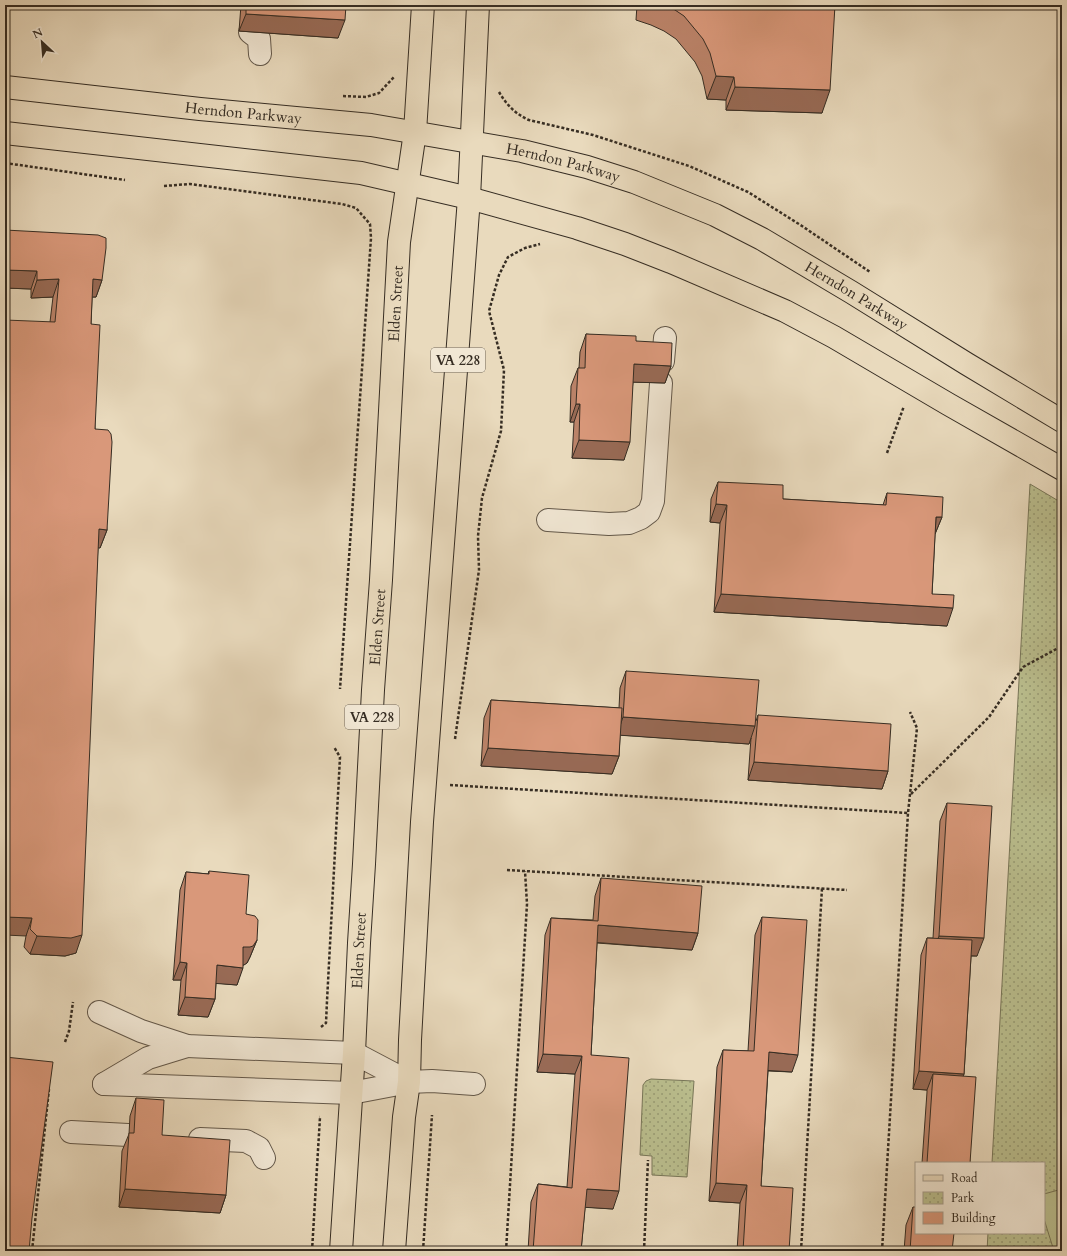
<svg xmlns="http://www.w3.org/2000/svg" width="1067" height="1256" font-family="Cardo,serif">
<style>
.park{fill:url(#park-dots);stroke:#787658}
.pitch{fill:#babe8e;stroke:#787658}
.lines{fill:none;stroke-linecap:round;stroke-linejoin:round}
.minor-casing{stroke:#63584a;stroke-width:24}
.major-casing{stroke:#362d23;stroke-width:24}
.path{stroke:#362d23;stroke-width:2.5;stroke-dasharray:3 2;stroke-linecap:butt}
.minor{stroke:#f1e7d4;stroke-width:22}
.major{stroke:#e9dabd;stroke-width:22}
.wall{fill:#bb8369;stroke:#362d23}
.shaded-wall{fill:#986a55;stroke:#362d23}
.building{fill:#d9987a;stroke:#362d23}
.labels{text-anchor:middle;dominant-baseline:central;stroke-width:3;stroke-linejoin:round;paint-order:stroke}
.shield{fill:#f1e7d4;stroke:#6e6558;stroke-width:1}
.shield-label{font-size:14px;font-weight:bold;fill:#362d23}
.street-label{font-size:15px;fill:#362d23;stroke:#f1e7d4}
</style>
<defs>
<pattern id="park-dots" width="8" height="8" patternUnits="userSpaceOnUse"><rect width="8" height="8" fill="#babe8e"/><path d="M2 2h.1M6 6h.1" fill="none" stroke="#989b74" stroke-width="1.8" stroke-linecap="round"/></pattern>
</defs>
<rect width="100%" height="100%" fill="#e9dabd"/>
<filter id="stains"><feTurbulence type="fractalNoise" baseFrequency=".005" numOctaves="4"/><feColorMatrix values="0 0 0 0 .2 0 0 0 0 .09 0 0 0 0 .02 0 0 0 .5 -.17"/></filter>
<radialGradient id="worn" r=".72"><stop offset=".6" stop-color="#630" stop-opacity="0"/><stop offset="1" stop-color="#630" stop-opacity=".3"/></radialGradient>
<!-- park -->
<g class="park">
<path d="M1030 484 1062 503V1251H987L988 1233H1044V1163H992Z"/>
<path d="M651 1079 694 1081 687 1177 652 1175V1156L640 1155 643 1085 646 1081Z"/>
</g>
<!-- pitch -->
<path class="pitch" d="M1062 1189V1251H1054L1044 1219V1194Z"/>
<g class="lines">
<defs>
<g id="minor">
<path d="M250 32 259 39 260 54"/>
<path d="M663 361 665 338"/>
<path d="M548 520 609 524 629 523 641 518 649 512 653 501 661 383"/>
<path d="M99 1012 141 1031 187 1046 354 1053 409 1082"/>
<path d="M104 1084 351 1093 409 1082 432 1081 474 1084"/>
<path d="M104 1084 148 1058 187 1046"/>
<path d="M71 1132 128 1135"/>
<path d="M200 1139 246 1141 259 1148 264 1158"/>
</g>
<g id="major">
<path id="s1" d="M5 87 200 109 371 125 522 151 587 167 634 182 715 215 762 239 851 292 967 364 1062 421"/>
<path d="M5 133 361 173 469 198 577 228 625 244 671 262 785 311 834 337 948 404 1062 469"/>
<path id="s2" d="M341 1251 354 1053 359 943 364 864 373 690 381 580 399 242 415 132 423 5"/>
<path d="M394 1251 404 1117 409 1082 410 1040 422 822 469 198 478 5"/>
</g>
</defs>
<!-- minor casing -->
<use href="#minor" class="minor-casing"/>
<!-- major casing -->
<use href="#major" class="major-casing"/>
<!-- path -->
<g class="path">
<path d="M499 92C506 104 515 114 529 120L593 135 689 166 748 192 802 226 870 272"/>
<path d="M343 96 366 97 379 93 394 77"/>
<path d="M5 163 125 180"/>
<path d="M164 186 190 184 342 204 356 208 370 224 371 238 340 689"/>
<path d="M887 453 904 406"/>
<path d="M455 739 479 570 478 536 482 498 501 431 504 370 489 311 499 275 508 257 525 248 540 244"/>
<path d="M450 785 908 813 917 728 910 712"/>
<path d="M911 794 989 717 1023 667 1062 646"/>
<path d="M507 870 847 890"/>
<path d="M321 1027 326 1023 327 1001 340 757 334 747"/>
<path d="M65 1042 69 1031 73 1002"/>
<path d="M32 1251 49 1089"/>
<path d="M312 1251 320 1117H319"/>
<path d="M423 1251 432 1115"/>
<path d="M506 1251 527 904 525 871"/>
<path d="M644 1251 648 1160"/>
<path d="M801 1251 822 888"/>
<path d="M882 1251 908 813"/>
</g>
<!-- minor -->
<use href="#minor" class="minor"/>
<!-- major -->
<use href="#major" class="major"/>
</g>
<!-- wall -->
<g class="wall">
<path d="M241 5H346L338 38 239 31Z"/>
<path d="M637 5H835L822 113 726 110V100L707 99 702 76 695 62 676 39 664 31 651 25 636 20Z"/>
<path d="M5 230 102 280 96 297H92L91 324 95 429 107 530 100 548 98 547 76 953 65 956 30 954 24 947 26 936 50 322 53 297 31 298V289L5 288Z"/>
<path d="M586 334 636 341 671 366 665 383 633 382 624 460 572 458 574 422H570L571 386 578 368H579L580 352Z"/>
<path d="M718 482 783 499 883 505 887 493 942 517 935 534 932 594 947 626 714 612 720 523 710 522 711 499Z"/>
<path d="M626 671 756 721 758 715 888 771 882 789 748 780 751 738 749 744 620 735 619 756 612 774 481 766 484 718 491 700 619 708 620 688Z"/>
<path d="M947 803 977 956H971L964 1074 963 1076 970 1163H922L927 1092V1090L913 1089 921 955 927 938H933L940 821Z"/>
<path d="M209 871 246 914 257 940 250 957 247 963 243 965 237 985 216 983 215 999 208 1017 178 1015 181 980H173L180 890 186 872 208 874Z"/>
<path d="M601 878 698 933 692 950 597 943 591 1055 613 1209 585 1207 581 1251H528L531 1202 538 1184 567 1187 575 1074 537 1072 545 935 551 918 593 920 595 896Z"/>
<path d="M762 917 792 1072 768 1071 761 1186 789 1251H737L740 1203 709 1201 717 1067 723 1050 748 1051 755 935Z"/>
<path d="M136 1098 162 1135 226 1195 220 1213 119 1207 122 1151 129 1134 130 1116Z"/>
<path d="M913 1207 952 1251H904L906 1225Z"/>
</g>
<!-- shaded-wall -->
<g class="shaded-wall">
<path d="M246 14 345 20 338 38 239 31Z"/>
<path d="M716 76 734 77 726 100 707 99Z"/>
<path d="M735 87 830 90 822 113 726 110Z"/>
<path d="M5 270 37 271 31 289 5 288Z"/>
<path d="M59 279 53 297 31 298 37 280Z"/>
<path d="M93 279 102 280 96 297H86Z"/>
<path d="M634 364 671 366 665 383 628 382Z"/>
<path d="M576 404H580L574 422H570Z"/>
<path d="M579 440 630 442 624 460 572 458Z"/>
<path d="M716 504 727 505 720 523 710 522Z"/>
<path d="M936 517H942L935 534Z"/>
<path d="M99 529 107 530 100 548 92 547Z"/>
<path d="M721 594 953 608 947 626 714 612Z"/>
<path d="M623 717 755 726 749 744 617 735Z"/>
<path d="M488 748 619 756 612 774 481 766Z"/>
<path d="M754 762 888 771 882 789 748 780Z"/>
<path d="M5 917 32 918 26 936 5 935Z"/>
<path d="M598 925 698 933 692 950 591 942Z"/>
<path d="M82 935 76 953 65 956 30 954 37 936Z"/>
<path d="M939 936 984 938 977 956 932 954Z"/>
<path d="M257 940 250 957 247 963 244 965H237L243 947Z"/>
<path d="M180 962 187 963 181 980H173Z"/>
<path d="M217 965 243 968 237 985 210 983Z"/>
<path d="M185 997 215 999 208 1017 178 1015Z"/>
<path d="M769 1052 798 1055 792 1072 762 1070Z"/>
<path d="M543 1054 582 1056 575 1074 537 1072Z"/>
<path d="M919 1071 964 1074 957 1092 933 1074 927 1090 913 1089Z"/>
<path d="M716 1183 747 1185 740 1203 709 1201Z"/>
<path d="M125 1189 226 1195 220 1213 119 1207Z"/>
<path d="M587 1189 619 1191 613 1209 580 1207Z"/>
</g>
<!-- building -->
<g class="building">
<path d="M246 5H346L345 20 246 14Z"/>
<path d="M666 5H835L830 90 735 87 734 77 716 76 710 53 703 39 684 16 672 8Z"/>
<path d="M5 230 98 235 106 238V248L102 280 93 279 91 324 100 325 95 429 108 430 111 434 112 442 107 530 99 529 82 935 71 938 37 936 30 929 32 918 5 917V320L55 322 59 279 37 280V271L5 270Z"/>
<path d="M586 334 636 336V341L672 343 671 366 634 364 630 442 579 440 580 404H576L578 368H585Z"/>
<path d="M718 482 783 485V499L886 505 887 493 943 497 942 517H936L932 594 954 595 953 608 721 594 727 505 716 504Z"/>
<path d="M626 671 759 680 755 726 623 717Z"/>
<path d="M491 700 622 708 619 756 488 748Z"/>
<path d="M758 715 891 724 888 771 754 762Z"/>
<path d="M947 803 992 806 984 938 939 936Z"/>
<path d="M209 871 249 875 246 914 255 916 258 920 257 940 253 946 250 947H243V968L217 965 215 999 185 997 187 963 180 962 186 872 209 874Z"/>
<path d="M601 878 702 886 698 933 598 925 591 1055 629 1058 619 1191 587 1189 581 1251H533L538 1184 572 1188 582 1056 543 1054 551 918 598 921Z"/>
<path d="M762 917 807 920 798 1055 769 1052 761 1186 793 1188 789 1251H743L747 1185 716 1183 723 1050 754 1051Z"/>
<path d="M927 938 972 940 964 1074 919 1071Z"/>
<path d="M5 1057 53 1062 32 1218 29 1251H5Z"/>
<path d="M933 1074 976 1077 970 1163H927Z"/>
<path d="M136 1098 164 1100 162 1135 230 1140 226 1195 125 1189 129 1133H134Z"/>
<path d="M913 1207H916V1233H954L952 1251H910Z"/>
</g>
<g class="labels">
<!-- shield labels -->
<g class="shield">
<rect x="431" y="348" width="54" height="24" rx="3"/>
<rect x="345" y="705" width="54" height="24" rx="3"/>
</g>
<g class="shield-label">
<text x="458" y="360">VA 228</text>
<text x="372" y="717">VA 228</text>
</g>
<!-- street labels -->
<g class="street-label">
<text stroke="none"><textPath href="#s1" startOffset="240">Herndon Parkway</textPath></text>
<text stroke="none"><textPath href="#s1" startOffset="564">Herndon Parkway</textPath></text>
<text stroke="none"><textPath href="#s1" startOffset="888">Herndon Parkway</textPath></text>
<text stroke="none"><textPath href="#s2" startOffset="949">Elden Street</textPath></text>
<text stroke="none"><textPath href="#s2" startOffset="625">Elden Street</textPath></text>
<text stroke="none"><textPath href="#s2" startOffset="301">Elden Street</textPath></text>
</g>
</g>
<!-- margin -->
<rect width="1067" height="1256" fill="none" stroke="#e9dabd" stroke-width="20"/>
<rect x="6" y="6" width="1055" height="1244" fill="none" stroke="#362d23" stroke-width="2"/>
<rect x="10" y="10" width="1047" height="1236" fill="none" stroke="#362d23"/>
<!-- legend -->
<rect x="915" y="1162" width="130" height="72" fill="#f1e7d4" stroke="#a69d8d"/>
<rect x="923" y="1175" width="20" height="6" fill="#e9dabd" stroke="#a69d8d"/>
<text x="951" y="1182" font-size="12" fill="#362d23">Road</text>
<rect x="923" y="1192" width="20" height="12" fill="url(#park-dots)" stroke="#a69d8d"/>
<text x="951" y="1202" font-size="12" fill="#362d23">Park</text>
<rect x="923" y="1212" width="20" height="12" fill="#d9987a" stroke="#a69d8d"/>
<text x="951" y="1222" font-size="12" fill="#362d23">Building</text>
<!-- north arrow -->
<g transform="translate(42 42) rotate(334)" stroke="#f1e7d4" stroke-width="3" paint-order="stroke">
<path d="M0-3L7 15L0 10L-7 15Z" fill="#362d23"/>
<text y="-6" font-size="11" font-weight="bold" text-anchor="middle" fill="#362d23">N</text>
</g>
<rect width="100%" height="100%" filter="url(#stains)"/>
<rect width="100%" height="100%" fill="url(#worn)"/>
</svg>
